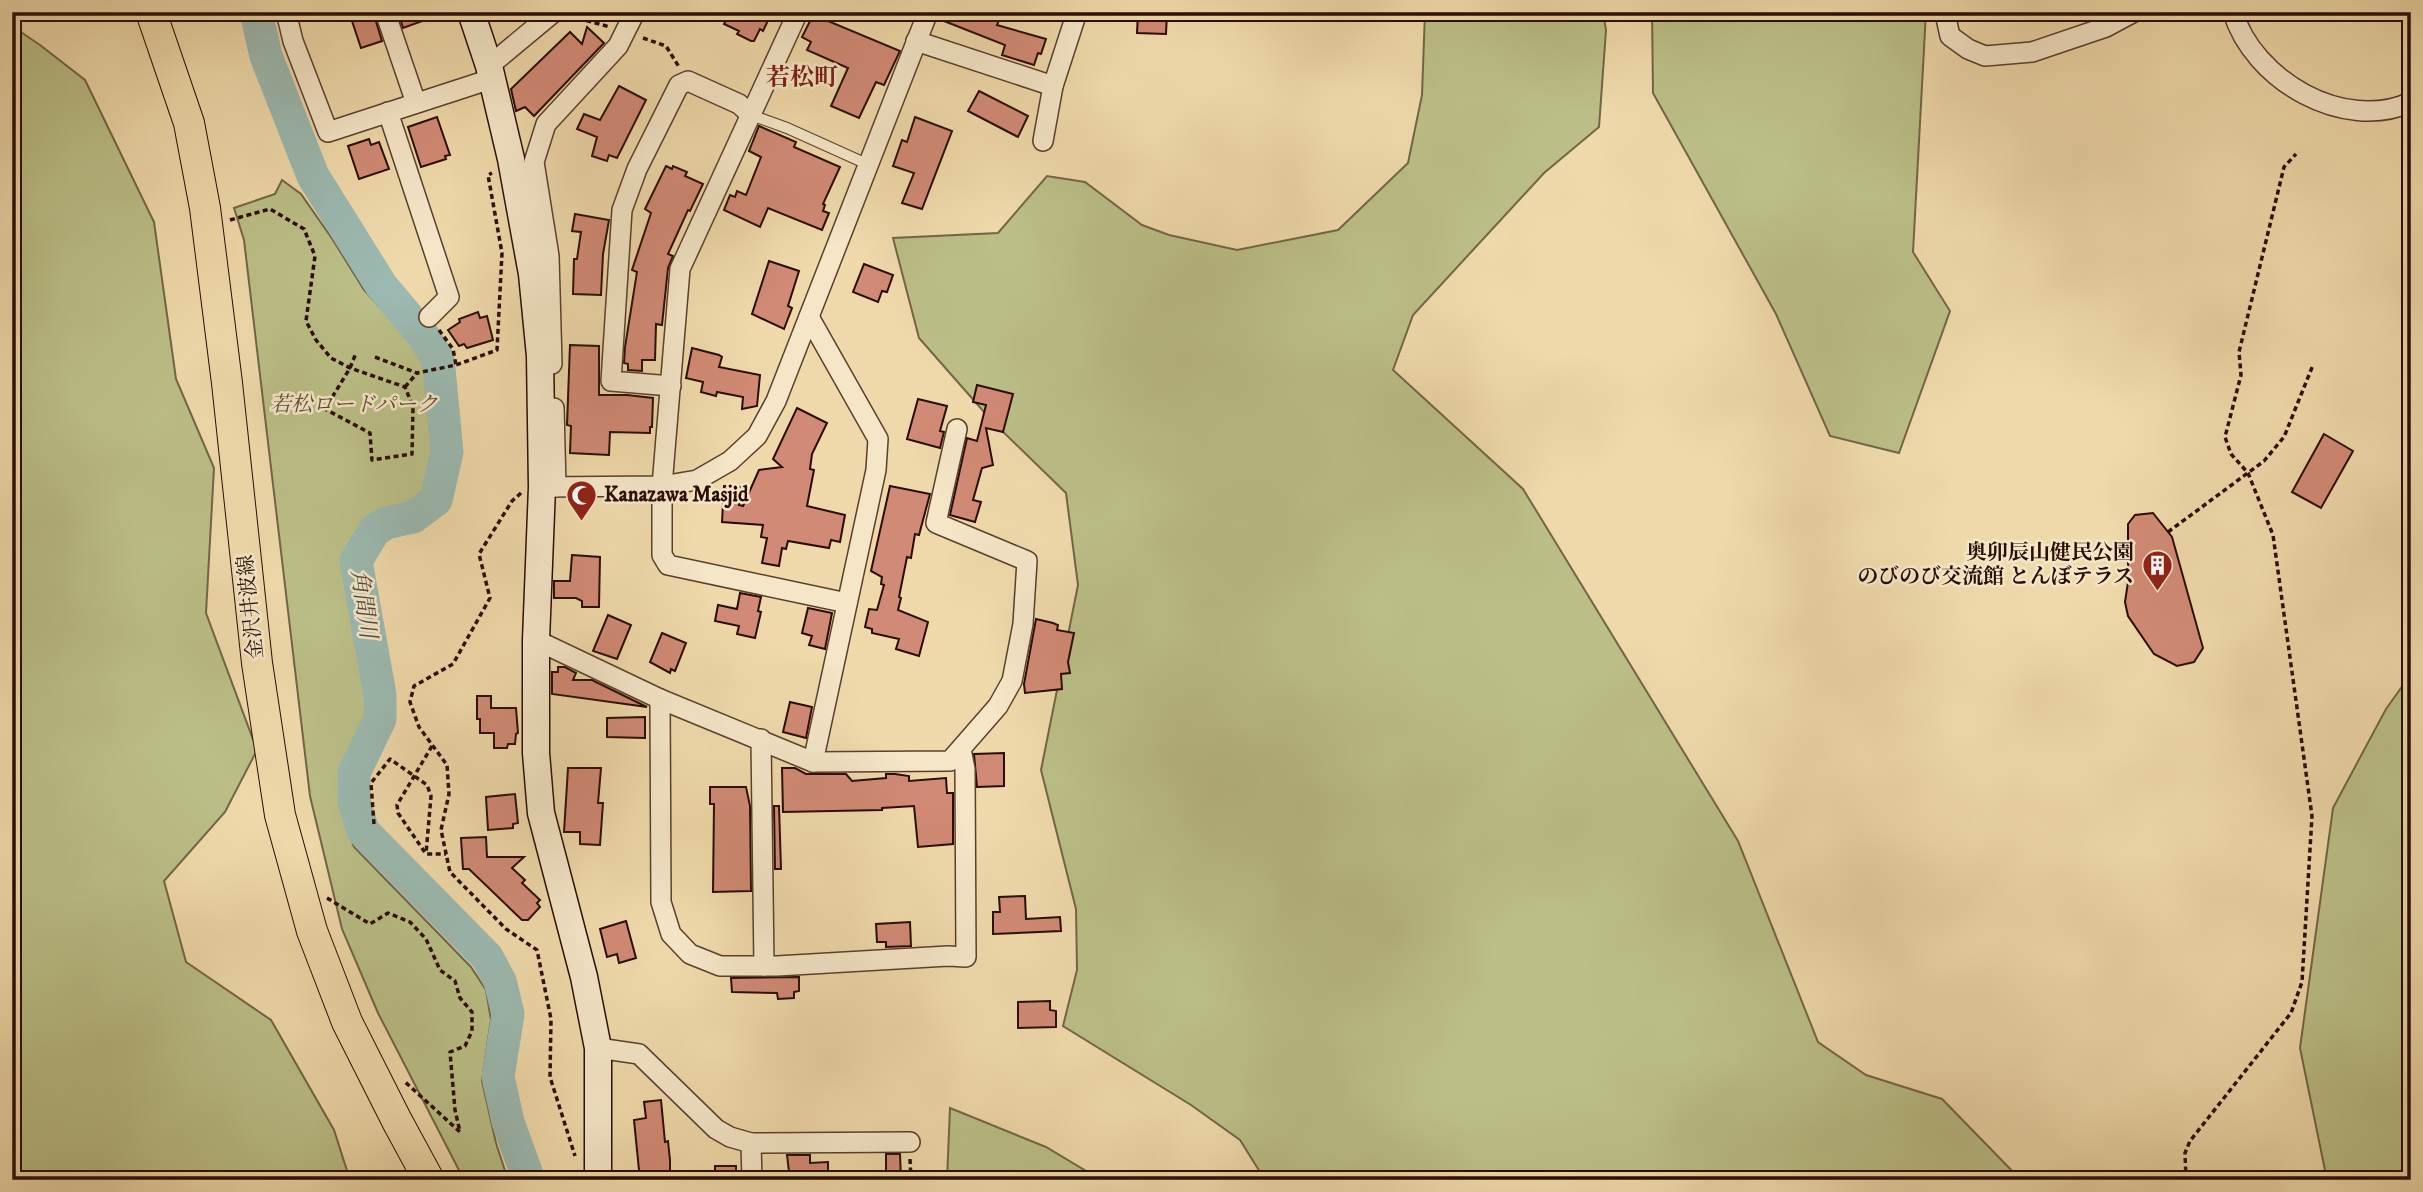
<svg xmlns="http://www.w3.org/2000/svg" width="2423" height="1192" font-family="'IM FELL DW Pica','Noto Serif JP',serif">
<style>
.green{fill:#bbbf87;stroke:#726645;stroke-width:2}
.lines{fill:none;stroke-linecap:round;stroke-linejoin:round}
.river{stroke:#9bb9b0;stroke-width:33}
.building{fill:#d18a75;stroke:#290c03;stroke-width:2}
.lane-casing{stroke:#5a3f2d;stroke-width:12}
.street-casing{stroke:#5a3f2d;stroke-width:22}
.secondary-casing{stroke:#290c03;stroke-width:29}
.primary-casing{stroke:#290c03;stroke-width:32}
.path{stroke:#290c03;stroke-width:3.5;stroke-dasharray:5 3.5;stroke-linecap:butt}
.lane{stroke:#f5e6c8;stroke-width:10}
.street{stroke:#f5e6c8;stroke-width:19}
.secondary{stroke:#f5e6c8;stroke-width:26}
.primary{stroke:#efd9aa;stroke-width:30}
.labels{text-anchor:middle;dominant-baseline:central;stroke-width:5;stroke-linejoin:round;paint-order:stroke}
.park-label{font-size:21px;font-style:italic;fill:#5c4b31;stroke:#f5e6c8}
.poi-label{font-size:21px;font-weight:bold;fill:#290c03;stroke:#f5e6c8;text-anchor:start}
.street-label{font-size:21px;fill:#290c03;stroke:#f5e6c8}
.water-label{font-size:23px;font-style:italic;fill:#514940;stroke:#f5e6c8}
.quarter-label{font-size:24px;font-weight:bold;fill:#7a1f14;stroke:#f5e6c8}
</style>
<rect width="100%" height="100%" fill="#efd9aa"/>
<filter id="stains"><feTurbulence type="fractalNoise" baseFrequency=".00286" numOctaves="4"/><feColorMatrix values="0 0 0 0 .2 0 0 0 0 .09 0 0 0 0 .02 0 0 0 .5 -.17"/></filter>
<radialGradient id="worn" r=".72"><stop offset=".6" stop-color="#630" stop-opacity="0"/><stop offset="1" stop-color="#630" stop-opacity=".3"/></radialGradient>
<!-- green -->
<g class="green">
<path d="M1425 12H1603L1606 30 1599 127 1544 173 1413 315 1393 370 1523 489 1738 841 1818 1042 1866 1075 1942 1099 2021 1180H1265L1240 1140 1191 1105 1063 1026 1077 970 1076 909 1041 770 1078 585 1066 493 992 421 919 338 893 238 998 233 1047 176 1085 182 1142 225 1169 235 1237 250 1338 230 1408 163 1422 95Z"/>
<path d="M1652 12H1926L1913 252 1950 311 1899 453 1830 436 1776 314 1653 93Z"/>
<path d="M12 26 40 45 85 80 154 222 176 379 214 468 206 613 257 750 225 812 164 881 186 962 271 1020 334 1130 350 1180H12Z"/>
<path d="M282 180 301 194 333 240 364 290 386 314 422 334 438 359 447 452 436 500 413 517 386 523 374 530 356 561 366 714 340 777 341 810 354 847 471 967 486 990 491 1020 482 1081 496 1143 508 1180H464L378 1013 342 929 310 796 244 240 234 208 275 194Z"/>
<path d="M2411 674V1180H2327L2300 1048 2333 808 2386 709Z"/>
<path d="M950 1108 1046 1147 1101 1180H947Z"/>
</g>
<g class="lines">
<!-- river -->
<path class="river" d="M256 12 266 56 313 176 381 285 422 334 438 359 447 452 436 500 413 517 386 523 374 531 356 561 380 695V719L354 773V802L363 831 487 957 500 981 508 1014 498 1077 508 1122 529 1180"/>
</g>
<!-- building -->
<g class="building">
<path d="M349 12H373L382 41 361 48Z"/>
<path d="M398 12H441L442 14 403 28Z"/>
<path d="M730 12H772L763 31 760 29 754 41H751L737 34 739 31 724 24Z"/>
<path d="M940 12H984L1000 18 997 25 1046 39 1041 54 1038 53 1034 65 1002 55 1005 45 939 19Z"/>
<path d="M1138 12H1167L1166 34 1137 33Z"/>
<path d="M812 17 820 20 821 18 900 51 884 85 876 82 859 118 831 106 848 68 807 50 811 42 802 37Z"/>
<path d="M587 27 604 43 534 116 525 107 516 111 511 89 570 32 582 44Z"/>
<path d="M619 86 646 100 617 158 609 155 607 161 592 156 597 137 577 129 584 114 600 120Z"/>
<path d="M979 91 1028 116 1018 137 968 111Z"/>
<path d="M437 117 450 155 445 156 446 159 421 167 408 127Z"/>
<path d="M915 117 952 131 922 209 902 203 914 173 893 166 902 140 907 142Z"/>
<path d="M759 126 796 142 794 147 840 167 823 204 825 205 823 211 829 213 822 230 768 208 760 227 724 210 730 195 735 197 737 191 746 195 761 157 749 151Z"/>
<path d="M369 139 371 145 379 142 389 169 359 179 348 146Z"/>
<path d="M666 166 672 169 673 166 687 172 685 176 703 184 690 211 688 210 668 254 673 256 668 268 662 325 656 324 655 360H642V371L628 370V364L624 363 625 347 637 272 632 270 651 213 645 209Z"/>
<path d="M575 214 609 220 603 254 601 295 573 294 574 259H577L581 232 572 231Z"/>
<path d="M769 261 799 271 788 306 792 308 784 329 752 314Z"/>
<path d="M864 264 893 275 887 292 882 291 878 302 853 292Z"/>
<path d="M478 312 480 318 487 316 493 340 467 348 464 344 459 346 448 330 460 322 459 319Z"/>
<path d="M570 345 599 346V395H627L653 398 652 427H650V433L610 432 609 455 570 453 571 426 567 425Z"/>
<path d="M692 348 719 355 722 357 719 367 760 375 757 406 742 409 743 397 717 392 716 396 701 392 703 382 686 378Z"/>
<path d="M977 385 1013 394 1003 432 986 428 993 465 982 468 973 500 981 502 975 522 950 515 967 438 977 441 986 405 973 402Z"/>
<path d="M918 399 947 406 940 431 944 432 940 448 907 439Z"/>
<path d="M797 408 827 423 812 454 810 469 814 470 807 506 845 515 840 542 831 540 829 548 788 541 786 549 782 548 779 566 762 563 767 538 761 537 763 525 722 522 724 486 742 487 739 505 743 506 759 470 782 467 773 459Z"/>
<path d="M2324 434 2353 451 2321 508 2292 492Z"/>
<path d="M890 486 930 494 919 535 915 534 911 558 907 557 899 597 901 598 898 610 928 622 919 656 896 649 899 639 872 633V629L865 627 869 609 877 610 884 585 881 584 882 577 871 571Z"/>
<path d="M2153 513 2172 537 2203 648 2194 662 2177 666 2154 654 2128 616 2125 602 2128 582V524L2135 515Z"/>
<path d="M572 555 600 557 599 607H582V601L576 598H554V581H570Z"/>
<path d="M740 593 761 597 758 611 761 612 755 638 737 634 739 626 715 621 718 605 737 609Z"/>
<path d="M808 608 832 613 825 649 809 645 812 636 802 633Z"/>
<path d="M608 615 631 625 617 659 593 651Z"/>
<path d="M1036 619 1053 623 1058 625 1057 630 1074 633 1068 662 1070 673 1061 674 1062 689 1025 693 1024 684Z"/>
<path d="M662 633 686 643 675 671 671 669 670 673 650 662Z"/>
<path d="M558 667H565L576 673 573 680H592L647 707 552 694V672H558Z"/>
<path d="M477 696H491V708H516L518 733 516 734 515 744H508L507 748H494V733H480V719H477Z"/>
<path d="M790 702 812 707 806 738 783 732Z"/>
<path d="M645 717V738L607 737V718Z"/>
<path d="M1004 753V786L977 787 974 754Z"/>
<path d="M568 768H601L598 803H603L600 845 580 844V832H564Z"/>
<path d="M782 768H795L806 774H846L852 781 886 778V774H895L909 776V781L946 778 947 793H953V844L918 847 914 806 882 808V810L783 812Z"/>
<path d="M710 787H746L750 806 751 891 713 892 714 804H710Z"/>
<path d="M515 794 518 823 513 824V828L488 830 486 797Z"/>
<path d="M774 806H779L781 869H775Z"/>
<path d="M486 837 487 857H524L512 868 525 880 522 883 540 900 537 903 540 907 528 920H522L469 869H463L461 838Z"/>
<path d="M1025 896 1026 919 1060 917 1061 931 993 934V912H1000L999 897Z"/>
<path d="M626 921 636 958 619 963 617 954 607 957 600 929Z"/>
<path d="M910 922 911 946 886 947V942H877L876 924Z"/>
<path d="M799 977V991L794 992V998L778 999 777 993 732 992 731 978Z"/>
<path d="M1050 1001V1010L1056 1011V1027L1018 1028V1002Z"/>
<path d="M661 1100 665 1142 668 1141 670 1160V1180H640L634 1120 646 1118 644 1102Z"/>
<path d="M886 1154H900L901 1180H886Z"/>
<path d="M787 1155H810V1163L828 1162V1180H790Z"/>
<rect x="715" y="1166" width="21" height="14"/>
</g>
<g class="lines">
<defs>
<path id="lane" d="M751 115 787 128 867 164"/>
<g id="street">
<path d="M286 12 293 41 328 132 491 79"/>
<path d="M385 12 416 103"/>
<path d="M798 12 680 269 662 486V555L668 565 847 603"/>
<path d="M1948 12 1946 18 1950 36 1968 49 1985 56 2032 52 2106 27 2134 12"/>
<path d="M2233 12C2253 80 2344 133 2411 102"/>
<path d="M916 41 1053 86"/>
<path d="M489 66 554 12"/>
<path d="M388 112 449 297 429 317"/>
<path d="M1043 141 1053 86 1077 12"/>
<path d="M809 317 878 439 876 470 813 762"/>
<path d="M552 364 549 256 534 162 546 124 618 46 635 12"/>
<path d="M671 386 611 381 622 210 637 169 679 85 688 81 739 104 751 115"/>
<path d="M554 408 556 487"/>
<path d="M542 487 662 486 697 480 730 461 757 436 776 401 928 12"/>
<path d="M536 640 660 699 813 762 950 761 998 706 1012 681 1023 624 1027 561 936 523 957 429"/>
<path d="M660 699 661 902 671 934 690 954 720 966H777L948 956 966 957 965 769 961 749"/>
<path d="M761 739 764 966"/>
<path d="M598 1048 639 1054 716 1129 730 1137 751 1143 752 1180"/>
<path d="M751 1143 910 1142"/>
</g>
<path id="secondary" d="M471 12 489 66 511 159 532 274 540 356 542 487 536 640V753L541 813 584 977 598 1048V1180"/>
<path id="primary" d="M151 12 189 123 205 208 227 383 257 663 280 815 312 931 347 1022 397 1121 429 1180"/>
</defs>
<!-- lane casing -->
<use href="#lane" class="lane-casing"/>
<!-- street casing -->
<use href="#street" class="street-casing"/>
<!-- secondary casing -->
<use href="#secondary" class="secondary-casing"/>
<!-- primary casing -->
<use href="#primary" class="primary-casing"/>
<!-- path -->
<g class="path">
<path d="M570 16 610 27"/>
<path d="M12 27 16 12"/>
<path d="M643 38 666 46 679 67"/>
<path d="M230 220 270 209 304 229 315 256 306 321 316 340 331 358 350 368 405 387 413 407 412 454 372 460 370 433 325 409 350 368 356 353"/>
<path d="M439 330 453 349 456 365"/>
<path d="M375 357 417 373 456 365 497 350 502 253 488 175 492 173"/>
<path d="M405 387 417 373"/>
<path d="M521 493 512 501 479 554 490 598 453 664 414 686 410 702 419 727 447 765 449 794 441 830 450 872 506 929 537 950 551 1019 550 1077 575 1156"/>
<path d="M2168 532 2264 461 2284 437 2313 365"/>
<path d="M432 746 397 805 398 813 426 854H446"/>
<path d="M374 824 371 783 390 759 427 785 431 796 426 854"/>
<path d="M327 898 370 924 388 913 410 922 426 939 440 970 455 981 460 998 472 1012V1031L465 1046 450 1052 455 1110 460 1132 404 1081"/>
<path d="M910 1159 911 1180"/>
<path d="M2186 1180 2185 1153 2190 1141 2291 1013 2302 982 2312 816 2273 535 2248 473 2231 454 2225 437 2241 375 2239 352 2284 167 2296 154"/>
</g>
<!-- lane -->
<use href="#lane" class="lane"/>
<!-- street -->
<use href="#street" class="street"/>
<!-- secondary -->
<use href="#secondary" class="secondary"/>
<!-- primary -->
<use href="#primary" class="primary"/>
</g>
<!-- icons -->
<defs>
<symbol id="mosque-pin" viewBox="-11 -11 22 30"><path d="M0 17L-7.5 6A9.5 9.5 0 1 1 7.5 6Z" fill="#8f2418" stroke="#f5e6c8"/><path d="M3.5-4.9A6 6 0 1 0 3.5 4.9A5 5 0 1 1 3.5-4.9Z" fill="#fff"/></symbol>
<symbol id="building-pin" viewBox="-11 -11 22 30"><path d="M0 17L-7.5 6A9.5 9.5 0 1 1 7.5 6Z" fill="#8f2418" stroke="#f5e6c8"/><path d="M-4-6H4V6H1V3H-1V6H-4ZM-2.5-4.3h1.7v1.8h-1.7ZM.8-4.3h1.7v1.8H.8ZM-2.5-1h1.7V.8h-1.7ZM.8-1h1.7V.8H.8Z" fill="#fff"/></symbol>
</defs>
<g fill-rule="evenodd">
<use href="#mosque-pin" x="564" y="478" width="35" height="47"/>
<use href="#building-pin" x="2140" y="548" width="35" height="47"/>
</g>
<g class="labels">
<!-- park labels -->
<g class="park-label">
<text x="354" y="405">若松ロードパーク</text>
</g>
<!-- poi labels -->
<g class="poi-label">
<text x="604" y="495">Kanazawa Masjid</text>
<text x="2134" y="553" text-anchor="end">奥卯辰山健民公園<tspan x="2134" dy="24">のびのび交流館 とんぼテラス</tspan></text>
</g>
<!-- street labels -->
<g class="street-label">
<text transform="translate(251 607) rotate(-96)">金沢井波線</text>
</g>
<!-- water labels -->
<g class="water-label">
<text transform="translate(363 604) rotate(82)">角間川</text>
</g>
<!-- quarter labels -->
<g class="quarter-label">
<text x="802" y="78">若松町</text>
</g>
</g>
<!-- margin -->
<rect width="2423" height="1192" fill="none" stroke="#efd9aa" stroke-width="42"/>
<rect x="14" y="14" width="2395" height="1164" fill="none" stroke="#290c03" stroke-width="3.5"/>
<rect x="21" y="21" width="2381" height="1150" fill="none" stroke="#290c03" stroke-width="2"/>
<rect width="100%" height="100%" filter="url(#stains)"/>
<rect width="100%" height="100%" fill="url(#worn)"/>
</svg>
